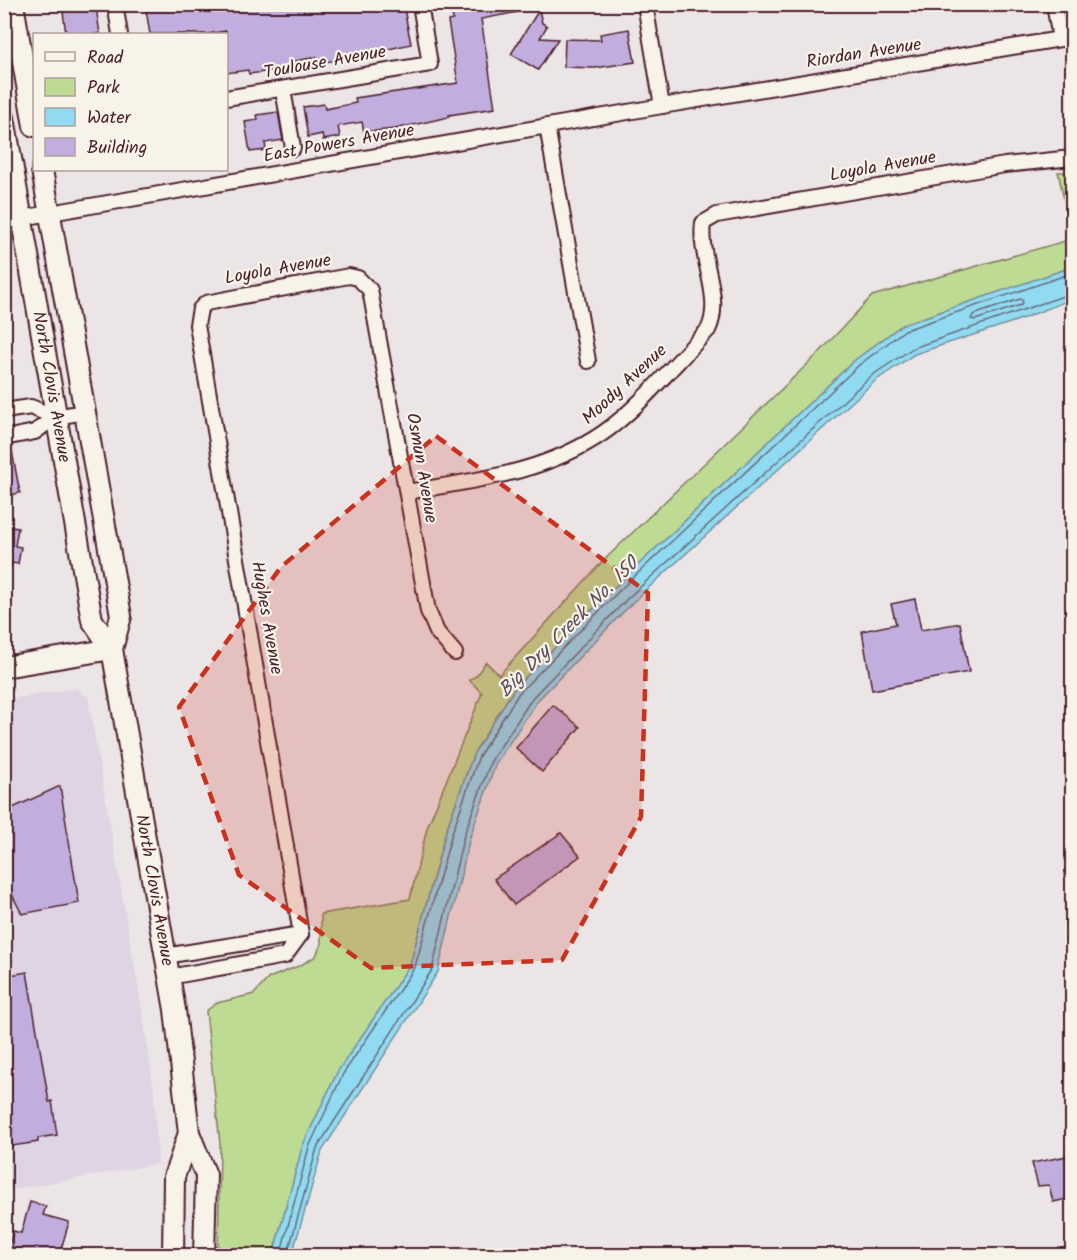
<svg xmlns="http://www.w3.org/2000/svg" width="1077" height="1260" font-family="Kalam,sans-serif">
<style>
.built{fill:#dfd4e4}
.green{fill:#bedb94;stroke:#847d60;stroke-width:1.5}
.water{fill:#90dbf1;stroke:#7490a2;stroke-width:1.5}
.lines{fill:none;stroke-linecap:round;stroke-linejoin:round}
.shore{stroke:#666a7a;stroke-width:1.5}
.building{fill:#c2aede;stroke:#4a1f2b;stroke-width:1.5}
.street-casing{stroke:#4a1f2b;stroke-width:18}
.secondary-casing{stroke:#4a1f2b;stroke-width:24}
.street{stroke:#f7f3e8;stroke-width:14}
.secondary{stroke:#f7f3e8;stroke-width:20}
.marked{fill:#c8321e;fill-opacity:0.2;stroke:#c8321e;stroke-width:4.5;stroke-dasharray:12 8;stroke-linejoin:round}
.labels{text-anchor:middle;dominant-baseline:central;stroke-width:4.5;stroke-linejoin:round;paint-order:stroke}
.street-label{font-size:18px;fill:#4a1f2b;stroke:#f7f3e8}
.water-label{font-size:20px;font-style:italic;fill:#5c4e5c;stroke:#f7f3e8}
</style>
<rect width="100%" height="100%" fill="#ece5e6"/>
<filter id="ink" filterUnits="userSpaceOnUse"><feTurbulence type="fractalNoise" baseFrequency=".0167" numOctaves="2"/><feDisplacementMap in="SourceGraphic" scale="12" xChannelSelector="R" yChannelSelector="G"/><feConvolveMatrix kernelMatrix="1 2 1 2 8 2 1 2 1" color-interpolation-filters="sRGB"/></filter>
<g filter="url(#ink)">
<!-- built -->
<path class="built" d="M76 688 88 697 143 1016 154 1090 158 1164 5 1191V700Z"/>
<!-- green -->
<g class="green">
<path d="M1058 172H1072V238Z"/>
<path d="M1072 239V267L902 325 855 360 616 586 514 689 474 753 446 831 410 965 338 1071 303 1145 273 1255H218L220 1144 206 1011 217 1003 254 994 269 978 301 965 316 956 321 944V914L410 899 427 828 482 693 469 680 476 676 486 662 499 675 602 562 819 353 872 296Z"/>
</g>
<!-- water -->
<path class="water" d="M1072 267V299L1016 321 915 354 875 381 633 602 538 700 496 763 470 837 438 972 322 1151 292 1255H273L303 1145 338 1071 410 965 446 831 474 753 514 689 616 586 855 360 902 325Z"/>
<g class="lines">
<!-- shore -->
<g class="shore">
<path d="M1020 299 1023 301 1021 305 975 320 971 319 973 315Z"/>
<path d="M280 1256 309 1147 343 1074 415 967 452 833 479 756 519 693 620 590 859 365 905 330 1072 273"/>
<path d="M287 1256 317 1148 432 970 464 835 491 761 533 697 628 598 871 376 913 348 1072 293"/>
</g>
</g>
<!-- building -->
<g class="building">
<path d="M62 4H88L89 8 96 7 100 34H66Z"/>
<path d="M145 4H403L411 44 344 59 318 63 317 57 290 62 291 67 273 71 249 74 248 70 226 73V31L208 34H150Z"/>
<path d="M467 4H524V11L481 19 495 108 449 115V117L395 129 364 132 362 122 338 126 340 137 323 140 322 134 308 137 303 107 324 104 325 109 356 103 355 98 458 83 448 21 453 20 451 7Z"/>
<path d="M539 10 542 23 547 26 540 38 558 39 538 70 511 54Z"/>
<path d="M629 29 635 62 595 68 564 67 565 39 601 40 600 34Z"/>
<path d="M278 112 283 140 265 143 266 150 250 152 245 122 258 120 257 115Z"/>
<path d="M11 446 20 493 4 496V447Z"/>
<path d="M4 526 18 528 15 546 21 547 18 564 12 563 11 567 4 566Z"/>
<path d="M915 599 921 630 960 623 969 672 872 690 862 631 896 624 891 604Z"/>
<path d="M553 705 580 727 542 772 516 748Z"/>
<path d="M60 786 79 903 22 914 4 879V812Z"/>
<path d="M561 833 580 856 514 905 494 879Z"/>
<path d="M27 972 49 1102 52 1101 57 1135 38 1138V1142L12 1146 4 1092V976Z"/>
<path d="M1072 1155V1198L1053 1202 1049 1185 1038 1186 1032 1163Z"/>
<path d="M30 1202 46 1206 43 1215 69 1222 59 1256H33L8 1248 13 1231 21 1233Z"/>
</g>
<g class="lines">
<defs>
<g id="street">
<path d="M115 4 120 34"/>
<path d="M645 4 662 106"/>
<path d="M1054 4 1060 39"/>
<path d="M283 89 293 148"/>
<path d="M226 98 430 64 420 4"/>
<path d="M547 126 588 361"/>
<path d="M22 218 662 106 1072 37"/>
<path d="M4 411 31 407 55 417 35 432 4 438"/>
<path d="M55 417 85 412"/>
<path d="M407 492C476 480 545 473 603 433 638 409 678 360 708 330 724 298 698 258 703 223L717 215 1005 165 1072 158"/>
<path d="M301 934 197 325 200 309 206 303 349 276 358 278 370 290 428 611 437 632 455 653"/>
<path d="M165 956 301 934"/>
<path d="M169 977 285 956 301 934"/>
</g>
<g id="secondary">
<path d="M13 4 34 126"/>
<path id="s1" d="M4 118 92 620 112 649"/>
<path id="s2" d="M42 170 121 616 112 649 175 1010 189 1133 206 1175 204 1256"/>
<path d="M4 667 112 649"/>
<path d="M173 1256 174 1177 189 1133"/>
</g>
</defs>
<!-- street casing -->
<use href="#street" class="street-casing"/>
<!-- secondary casing -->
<use href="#secondary" class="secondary-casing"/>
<!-- street -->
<use href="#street" class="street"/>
<!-- secondary -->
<use href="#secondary" class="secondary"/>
</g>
</g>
<!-- marked area -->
<path class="marked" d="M436 436 648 593 641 817 562 960 371 968 239 875 179 707 281 567Z"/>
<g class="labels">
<!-- street labels -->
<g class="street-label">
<text transform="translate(864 54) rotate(-9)">Riordan Avenue</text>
<text transform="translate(325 63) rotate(-10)">Toulouse Avenue</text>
<text transform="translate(339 144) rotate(-10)">East Powers Avenue</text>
<text transform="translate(883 167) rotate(-10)">Loyola Avenue</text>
<text transform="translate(278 270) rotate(-10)">Loyola Avenue</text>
<text transform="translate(625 385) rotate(-43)">Moody Avenue</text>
<text stroke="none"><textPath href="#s1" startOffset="273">North Clovis Avenue</textPath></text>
<text transform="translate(421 468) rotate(80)">Osmun Avenue</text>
<text transform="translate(266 618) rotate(80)">Hughes Avenue</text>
<text stroke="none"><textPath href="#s2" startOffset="732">North Clovis Avenue</textPath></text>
</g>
<!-- water labels -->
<g class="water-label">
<text transform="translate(569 628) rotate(-45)">Big Dry Creek No. 150</text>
</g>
</g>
<!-- margin -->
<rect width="1077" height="1260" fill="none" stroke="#f7f3e8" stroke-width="24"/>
<rect x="12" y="12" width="1053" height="1236" fill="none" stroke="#4a1f2b" stroke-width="2" filter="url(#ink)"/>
<!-- legend -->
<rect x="33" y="33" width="195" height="138" fill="#f7f3e8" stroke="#b29e9c" stroke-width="1.5"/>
<rect x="45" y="52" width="30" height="9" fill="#f7f3e8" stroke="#b29e9c" stroke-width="1.5"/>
<text x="87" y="63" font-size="18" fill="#4a1f2b">Road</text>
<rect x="45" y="78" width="30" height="18" fill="#bedb94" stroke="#b29e9c" stroke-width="1.5"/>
<text x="87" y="93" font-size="18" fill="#4a1f2b">Park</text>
<rect x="45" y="108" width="30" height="18" fill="#90dbf1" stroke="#b29e9c" stroke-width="1.5"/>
<text x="87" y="123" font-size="18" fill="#4a1f2b">Water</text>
<rect x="45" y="138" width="30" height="18" fill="#c2aede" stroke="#b29e9c" stroke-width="1.5"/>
<text x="87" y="153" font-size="18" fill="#4a1f2b">Building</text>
</svg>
